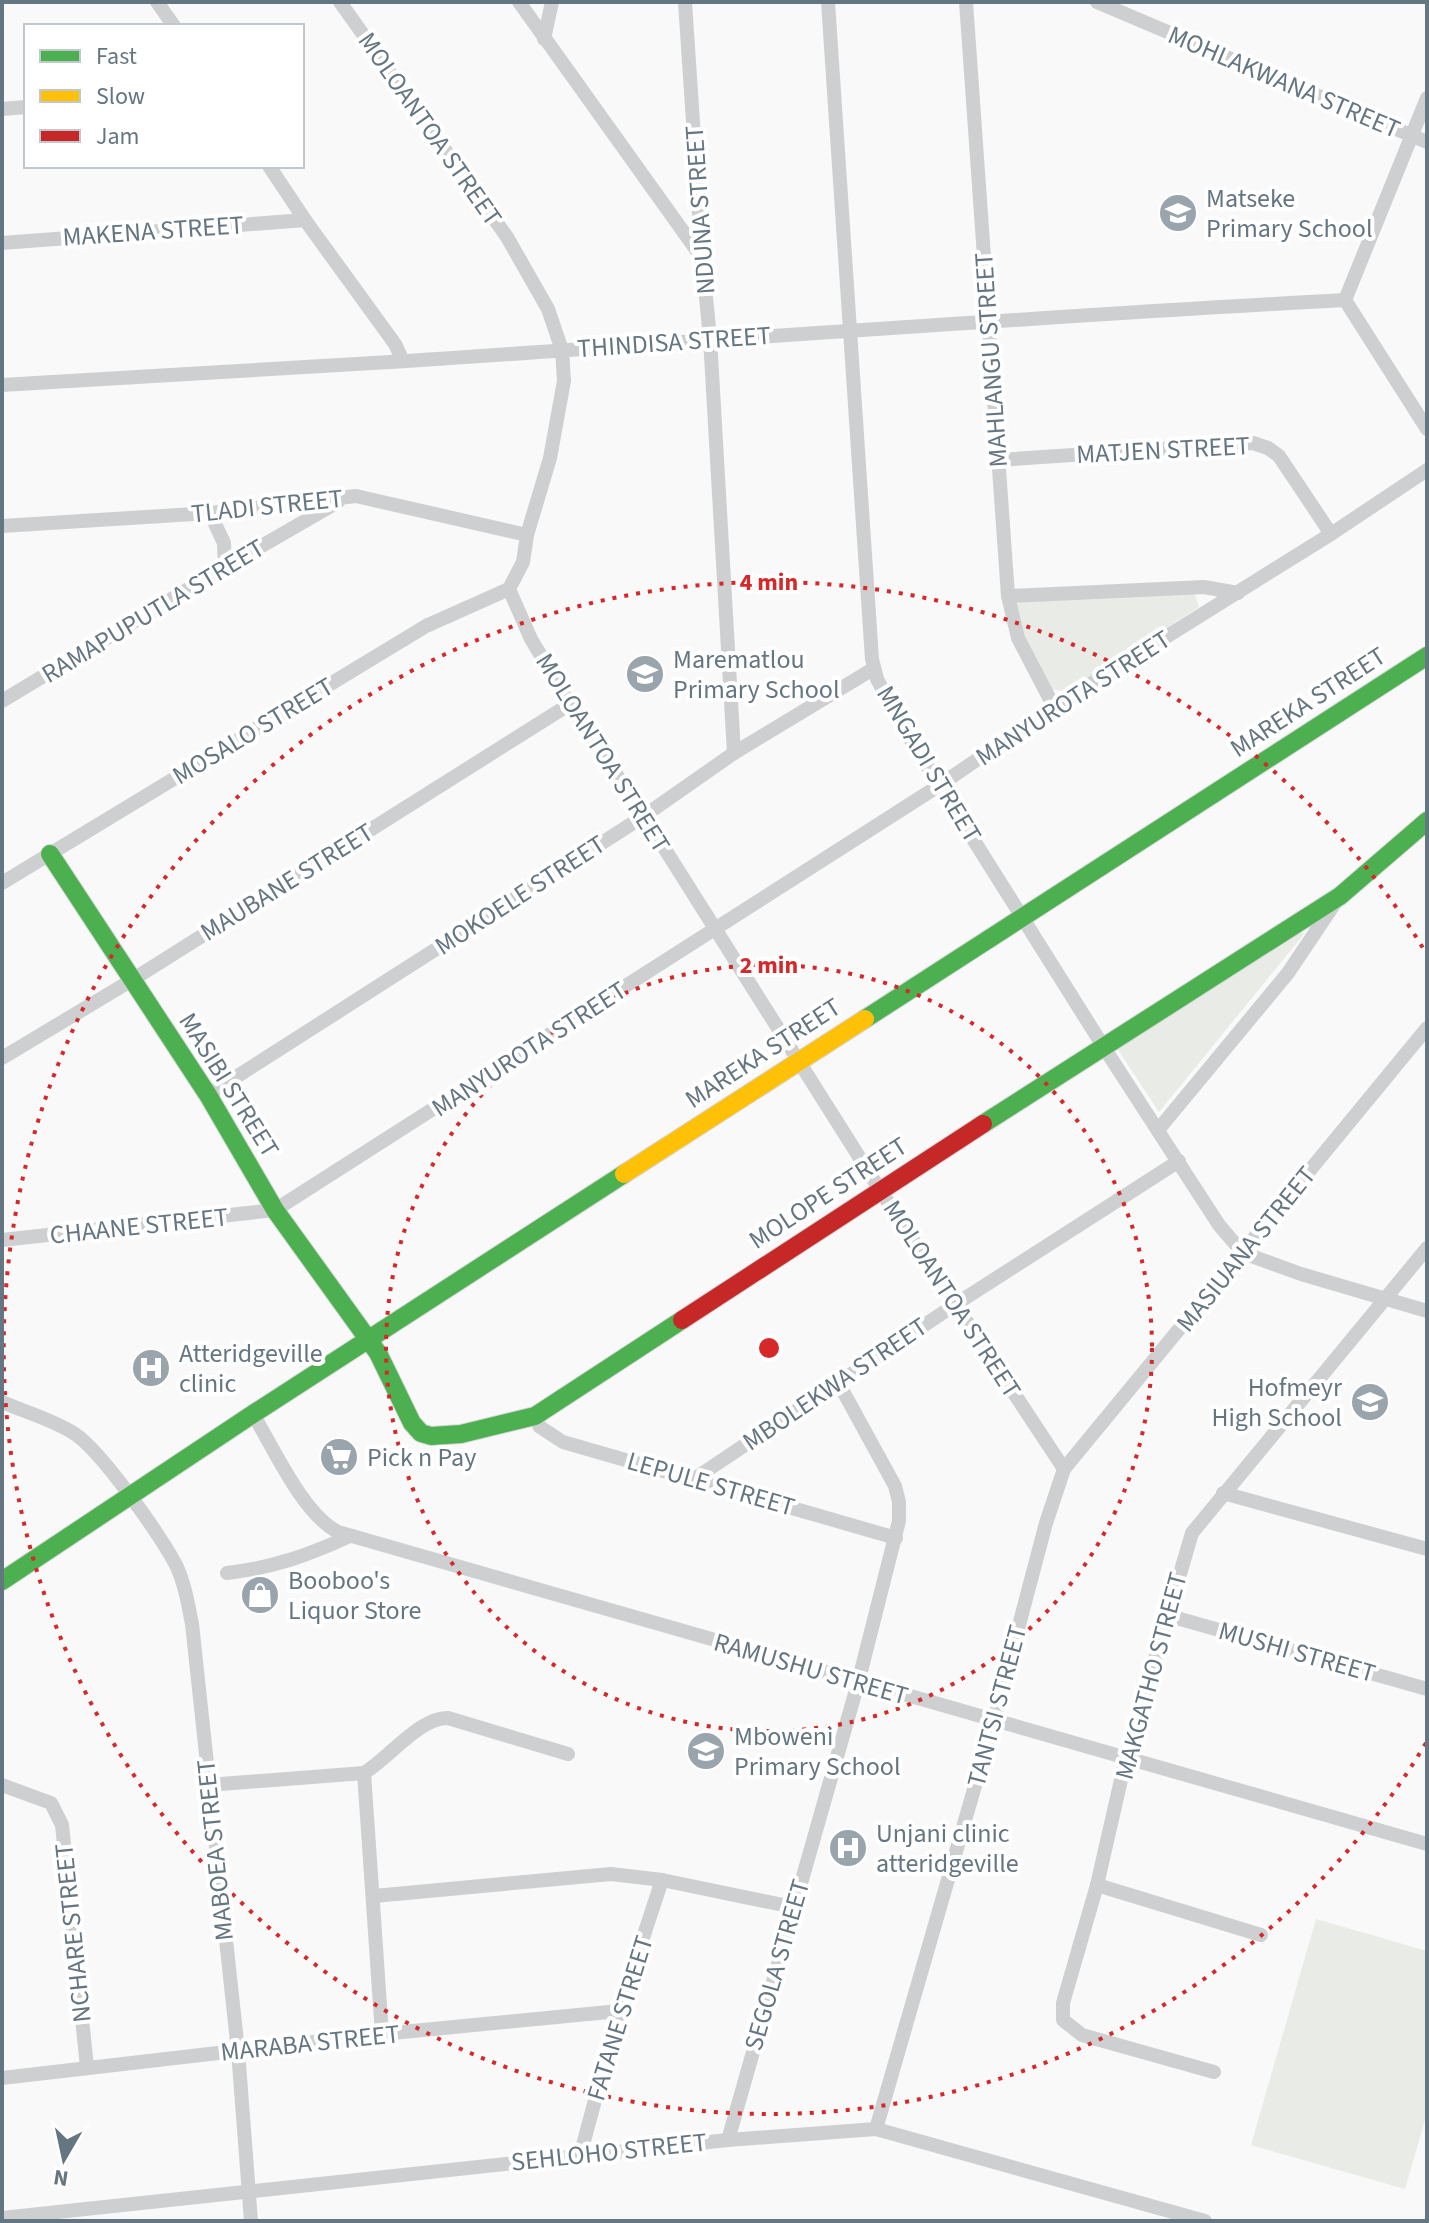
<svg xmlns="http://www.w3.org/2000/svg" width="1429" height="2223" font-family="'Source Sans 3',sans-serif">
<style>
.green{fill:#e8ebe6}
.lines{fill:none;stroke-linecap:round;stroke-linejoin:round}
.fast-casing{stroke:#d5d6d7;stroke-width:20}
.slow-casing{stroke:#d5d6d7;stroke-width:20}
.jam-casing{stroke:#d5d6d7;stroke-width:20}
.street{stroke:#cecfd0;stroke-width:14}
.fast{stroke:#4caf50;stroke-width:18}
.slow{stroke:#ffc107;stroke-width:18}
.jam{stroke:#c62828;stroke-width:18}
.ring{fill:none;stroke:#d62828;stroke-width:4;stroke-dasharray:4 8}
.labels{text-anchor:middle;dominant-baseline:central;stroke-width:8;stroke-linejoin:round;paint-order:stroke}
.street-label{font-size:26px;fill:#657683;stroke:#fff}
.poi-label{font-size:26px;fill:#657683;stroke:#fff;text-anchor:start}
.centre{fill:#d62828;stroke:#fff;stroke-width:4}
.ring-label{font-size:24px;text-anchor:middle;font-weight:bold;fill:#d62828;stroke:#fff;stroke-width:8;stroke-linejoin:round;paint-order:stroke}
</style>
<rect width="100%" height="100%" fill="#f9f9f9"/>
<!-- green -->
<g class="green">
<path d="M1194 592 1199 607 1068 692 1050 689 1016 625 1015 601Z"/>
<path d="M1299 930 1304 934 1159 1112 1117 1048Z"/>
<path d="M1316 1919 1427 1951V2113L1405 2189 1251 2145Z"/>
</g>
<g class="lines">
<defs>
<g id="fast">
<path d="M50 854 208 1095 275 1210 378 1353 412 1423 421 1433 431 1436 461 1434 535 1416 682 1320"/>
<path d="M865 1019 1427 656"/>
<path d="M983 1124 1340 896 1427 821"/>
<path d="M2 1581 253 1414 624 1174"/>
</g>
<path id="slow" d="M624 1174 865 1019"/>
<path id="jam" d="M682 1320 983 1124"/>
</defs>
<!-- fast casing -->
<use href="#fast" class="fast-casing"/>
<!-- slow casing -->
<use href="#slow" class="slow-casing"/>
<!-- jam casing -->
<use href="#jam" class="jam-casing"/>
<!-- street -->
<g class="street">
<path d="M157 2 174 26"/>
<path d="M340 2 507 237 548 309 562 350 564 381 550 458 527 535 523 562 509 589 531 639 570 704 644 816 880 1190 1064 1469"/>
<path d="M519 2 700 255"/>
<path d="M685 2 702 257 710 338 734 753"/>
<path d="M828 2 872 659 877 679 902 726 1103 1046 1219 1225 1243 1253 1301 1274 1427 1311"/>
<path d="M966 2 1008 596 1018 638 1054 707"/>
<path d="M1097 2 1427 142"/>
<path d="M544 39 552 2"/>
<path d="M1427 98 1345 300 1427 429"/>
<path d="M2 109 26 107"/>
<path d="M269 166 305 220 395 344 403 361"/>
<path d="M2 243 305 220"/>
<path d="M2 385C137 376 272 370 407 361 720 340 1032 317 1345 300"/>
<path d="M998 460 1253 443 1268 448 1279 456 1331 534"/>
<path d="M210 513 224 543 225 567"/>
<path d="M2 526 210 513 356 496 527 535"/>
<path d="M1008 596 1204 587 1238 593"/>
<path d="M2 701 225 567 338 502"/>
<path d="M2 883 426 626 509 589"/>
<path d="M2 1058 132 980 570 704"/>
<path d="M208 1095 644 816 734 753 873 669"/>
<path d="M1158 1130 1288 973 1335 903"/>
<path d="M2 1240 275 1210 940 785 1054 707 1331 534 1427 470"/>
<path d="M2 1402C25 1412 54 1420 75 1434 102 1452 160 1535 176 1565 185 1584 188 1604 192 1624L238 2051 251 2221"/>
<path d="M253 1414C274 1449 303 1514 338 1532L1427 1844"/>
<path d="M535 1416 540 1427 563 1442 896 1538"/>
<path d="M694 1479 956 1304 1179 1161"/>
<path d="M1223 1493 1427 1549"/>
<path d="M227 1573C272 1568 309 1555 350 1536"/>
<path d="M1166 1615 1427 1689"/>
<path d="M364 1773 382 2034"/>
<path d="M2 1785 51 1803 62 1825 87 2067"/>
<path d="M208 1785 364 1773C389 1758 420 1717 448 1718L568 1754"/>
<path d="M1097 1885 1261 1935"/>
<path d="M374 1896 611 1874 662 1880 793 1907"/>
<path d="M1214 2072 1082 2035 1063 2020V2003L1097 1885 1126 1758 1192 1533 1427 1248"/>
<path d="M2 2078 382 2034 619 2011"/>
<path d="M876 2129 994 1720 1046 1523 1064 1469 1427 1028"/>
<path d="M728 2140 858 1683 899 1521V1502L895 1486 838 1382"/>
<path d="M580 2156 619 2011 662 1880"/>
<path d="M2 2218 728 2140 876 2129 1205 2221"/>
</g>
<!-- fast -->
<use href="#fast" class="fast"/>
<!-- slow -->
<use href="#slow" class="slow"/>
<!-- jam -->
<use href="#jam" class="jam"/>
</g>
<!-- distance rings -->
<g class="ring">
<circle cx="769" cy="1348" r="383"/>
<path d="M1426 1743A766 766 0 1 1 1426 953"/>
</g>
<!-- icons -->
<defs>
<symbol id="school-disc" viewBox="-11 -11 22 22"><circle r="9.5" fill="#99a4ac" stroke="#fff"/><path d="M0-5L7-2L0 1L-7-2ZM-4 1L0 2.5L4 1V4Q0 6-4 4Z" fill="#fff"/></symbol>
<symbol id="hospital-disc" viewBox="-11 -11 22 22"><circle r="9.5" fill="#99a4ac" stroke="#fff"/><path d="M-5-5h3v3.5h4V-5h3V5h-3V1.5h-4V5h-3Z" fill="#fff"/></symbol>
<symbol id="supermarket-disc" viewBox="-11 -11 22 22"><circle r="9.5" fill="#99a4ac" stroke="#fff"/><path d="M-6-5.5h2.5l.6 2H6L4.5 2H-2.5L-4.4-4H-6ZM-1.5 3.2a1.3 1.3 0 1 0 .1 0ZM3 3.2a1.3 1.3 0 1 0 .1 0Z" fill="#fff"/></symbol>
<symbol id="shop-disc" viewBox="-11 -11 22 22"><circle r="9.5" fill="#99a4ac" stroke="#fff"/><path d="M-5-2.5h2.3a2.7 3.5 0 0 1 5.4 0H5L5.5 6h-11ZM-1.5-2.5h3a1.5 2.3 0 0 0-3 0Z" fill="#fff"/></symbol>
</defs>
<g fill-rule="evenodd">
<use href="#school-disc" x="1156" y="191" width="44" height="44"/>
<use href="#school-disc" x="623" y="652" width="44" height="44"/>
<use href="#hospital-disc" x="129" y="1346" width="44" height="44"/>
<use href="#school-disc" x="1348" y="1380" width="44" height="44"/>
<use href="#supermarket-disc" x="317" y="1435" width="44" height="44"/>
<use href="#shop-disc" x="238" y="1573" width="44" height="44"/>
<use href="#school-disc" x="684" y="1729" width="44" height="44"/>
<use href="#hospital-disc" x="826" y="1826" width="44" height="44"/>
</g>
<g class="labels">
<!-- street labels -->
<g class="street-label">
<text transform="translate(1284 82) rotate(23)">MOHLAKWANA STREET</text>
<text transform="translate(430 129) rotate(55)">MOLOANTOA STREET</text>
<text transform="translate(700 210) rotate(-94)">NDUNA STREET</text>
<text transform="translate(153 231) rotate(-4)">MAKENA STREET</text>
<text transform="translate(674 342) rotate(-4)">THINDISA STREET</text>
<text transform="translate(991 360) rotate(-94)">MAHLANGU STREET</text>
<text transform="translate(1163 450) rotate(-3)">MATJEN STREET</text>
<text transform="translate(267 506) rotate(-6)">TLADI STREET</text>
<text transform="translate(153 611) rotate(-31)">RAMAPUPUTLA STREET</text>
<text transform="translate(1073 698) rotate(-33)">MANYUROTA STREET</text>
<text transform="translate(1308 702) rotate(-33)">MAREKA STREET</text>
<text transform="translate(253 731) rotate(-31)">MOSALO STREET</text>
<text transform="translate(603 753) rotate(58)">MOLOANTOA STREET</text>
<text transform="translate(929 764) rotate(59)">MNGADI STREET</text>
<text transform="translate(287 882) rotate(-32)">MAUBANE STREET</text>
<text transform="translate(520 895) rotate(-33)">MOKOELE STREET</text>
<text transform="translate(529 1049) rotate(-33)">MANYUROTA STREET</text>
<text transform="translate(763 1053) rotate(-33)">MAREKA STREET</text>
<text transform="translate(229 1085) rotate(58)">MASIBI STREET</text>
<text transform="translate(828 1193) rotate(-33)">MOLOPE STREET</text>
<text transform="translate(139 1226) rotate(-6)">CHAANE STREET</text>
<text transform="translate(1246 1249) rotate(-51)">MASIUANA STREET</text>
<text transform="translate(952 1299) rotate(57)">MOLOANTOA STREET</text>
<text transform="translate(835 1384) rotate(-34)">MBOLEKWA STREET</text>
<text transform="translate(711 1484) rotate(16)">LEPULE STREET</text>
<text transform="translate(1297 1652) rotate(16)">MUSHI STREET</text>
<text transform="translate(811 1669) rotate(16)">RAMUSHU STREET</text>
<text transform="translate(1151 1676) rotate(-75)">MAKGATHO STREET</text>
<text transform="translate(997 1706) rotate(-75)">TANTSI STREET</text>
<text transform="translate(215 1850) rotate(-96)">MABOEA STREET</text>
<text transform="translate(73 1933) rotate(-96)">NCHARE STREET</text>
<text transform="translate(777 1965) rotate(-74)">SEGOLA STREET</text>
<text transform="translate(620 2018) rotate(-73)">FATANE STREET</text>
<text transform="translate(310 2043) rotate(-6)">MARABA STREET</text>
<text transform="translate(609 2152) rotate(-6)">SEHLOHO STREET</text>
</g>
<!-- poi labels -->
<g class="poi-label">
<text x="1206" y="198">Matseke<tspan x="1206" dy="30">Primary School</tspan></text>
<text x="673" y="659">Marematlou<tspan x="673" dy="30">Primary School</tspan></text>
<text x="179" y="1353">Atteridgeville<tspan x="179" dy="30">clinic</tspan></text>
<text x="1342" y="1387" text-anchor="end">Hofmeyr<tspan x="1342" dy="30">High School</tspan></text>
<text x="367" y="1457">Pick n Pay</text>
<text x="288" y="1580">Booboo's<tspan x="288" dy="30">Liquor Store</tspan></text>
<text x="734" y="1736">Mboweni<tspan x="734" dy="30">Primary School</tspan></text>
<text x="876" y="1833">Unjani clinic<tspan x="876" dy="30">atteridgeville</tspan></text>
</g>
</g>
<circle cx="769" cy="1348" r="12" class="centre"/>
<g class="ring-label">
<text x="769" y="590">4 min</text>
<text x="769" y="973">2 min</text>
</g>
<!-- border -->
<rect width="1429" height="2223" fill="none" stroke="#657683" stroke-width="8"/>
<!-- legend -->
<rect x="24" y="24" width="280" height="144" fill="#ffffff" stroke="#c1c8cd" stroke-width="2"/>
<rect x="40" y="50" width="40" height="12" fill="#4caf50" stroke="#c1c8cd" stroke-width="2"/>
<text x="96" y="64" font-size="24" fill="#657683">Fast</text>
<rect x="40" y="90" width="40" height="12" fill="#ffc107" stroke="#c1c8cd" stroke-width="2"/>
<text x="96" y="104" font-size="24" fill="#657683">Slow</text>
<rect x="40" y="130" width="40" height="12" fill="#c62828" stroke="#c1c8cd" stroke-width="2"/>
<text x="96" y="144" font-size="24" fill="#657683">Jam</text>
<!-- north arrow -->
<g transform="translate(64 2159) rotate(189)" stroke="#ffffff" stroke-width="6" paint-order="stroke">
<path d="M0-6L14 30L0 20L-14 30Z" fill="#657683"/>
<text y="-12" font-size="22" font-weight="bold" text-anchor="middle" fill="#657683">N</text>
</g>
</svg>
